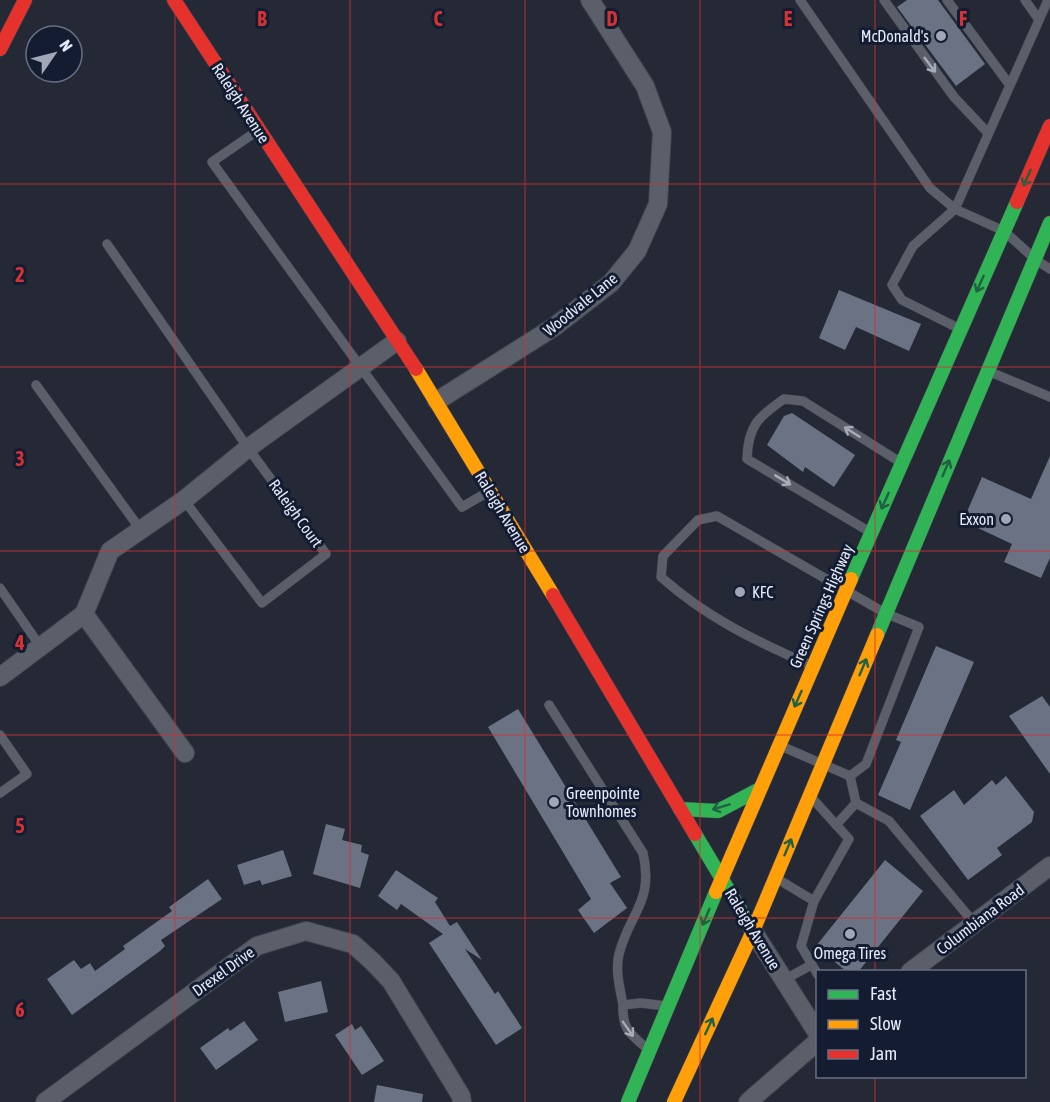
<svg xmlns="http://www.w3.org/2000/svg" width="1050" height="1102" font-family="'Asap Condensed',sans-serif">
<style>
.building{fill:#6a7283}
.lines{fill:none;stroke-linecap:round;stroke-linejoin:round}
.lane-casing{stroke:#424551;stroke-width:10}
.street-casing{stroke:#424551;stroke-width:20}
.fast-casing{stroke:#424551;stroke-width:15}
.slow-casing{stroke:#424551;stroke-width:15}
.jam-casing{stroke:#424551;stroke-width:15}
.lane{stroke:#5b5f69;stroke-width:9}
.street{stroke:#5b5f69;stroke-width:18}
.fast{stroke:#30b455;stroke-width:14}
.slow{stroke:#ff9f0a;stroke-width:14}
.jam{stroke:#e5322d;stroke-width:14}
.oneway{stroke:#a7acb9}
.oneway2{stroke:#216042}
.grid{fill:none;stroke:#d73233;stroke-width:1.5;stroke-opacity:0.55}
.poi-dot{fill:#a1a7b6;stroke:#141c32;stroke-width:2}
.labels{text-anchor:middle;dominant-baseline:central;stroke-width:6;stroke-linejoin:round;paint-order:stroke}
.poi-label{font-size:16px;fill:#e5ebfb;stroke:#141c32;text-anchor:end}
.street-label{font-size:16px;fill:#e5ebfb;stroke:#141c32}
.grid-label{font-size:20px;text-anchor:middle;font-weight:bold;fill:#d73233;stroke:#141c32;stroke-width:6;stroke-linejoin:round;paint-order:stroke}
</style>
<rect width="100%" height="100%" fill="#242935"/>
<!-- building -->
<g class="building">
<path d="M907 0H938L985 64 956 86 897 7Z"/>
<path d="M839 290 921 324 909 351 856 327 845 350 819 338Z"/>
<path d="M792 413 855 455 834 487 805 467 803 472 767 445 784 416Z"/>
<path d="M1050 456V558L1041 578 1004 562 1012 544 963 521 982 477 1031 499Z"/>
<path d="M936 646 974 662 910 810 878 795 901 742 896 740Z"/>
<path d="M1042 696 1050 707V774L1009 716Z"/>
<path d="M518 709 621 877 610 883 627 908 594 933 578 910 591 899 488 727Z"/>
<path d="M1006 776 1034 812 1032 822 997 848 1002 855 968 880 920 816 954 790 964 805 992 780 996 785Z"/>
<path d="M326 824 345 829 342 840 362 845 361 852 369 855 360 888 313 874Z"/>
<path d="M283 850 292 876 262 885 260 880 244 885 237 865Z"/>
<path d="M885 860 923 891 858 972H847L816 946Z"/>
<path d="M396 870 438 898 435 902 450 926 457 922 482 960 465 949 495 994 498 991 522 1028 496 1045 429 943 443 934 401 904 397 910 378 896Z"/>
<path d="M208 879 222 899 161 940 165 946 160 951 72 1015 47 979 74 960 81 969 90 963 95 971 125 949 123 946 172 911 169 907Z"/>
<path d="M321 981 328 1012 285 1022 278 992Z"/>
<path d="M244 1021 258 1040 216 1070 200 1048 228 1028 230 1031Z"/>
<path d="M352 1024 355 1030 361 1026 384 1061 362 1075 335 1035Z"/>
<path d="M377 1085 423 1094 422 1102H374Z"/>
</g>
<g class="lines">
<defs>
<g id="lane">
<path d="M800 0 930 188 955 209 1004 231 1036 260 1050 269"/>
<path d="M884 0 954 97 988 133"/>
<path d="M947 0 1009 84"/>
<path d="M1025 0 1039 20"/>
<path d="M257 131 212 162 462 507 488 492"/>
<path d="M107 244 248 448 326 554 262 603 184 500"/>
<path d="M960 329 902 300 892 285 913 246 955 209 1048 0"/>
<path d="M988 371 1050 397"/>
<path d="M36 385 140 529"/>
<path d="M870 532 747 459C748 426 758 417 784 399L803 401 900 462"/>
<path d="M0 588 40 646"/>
<path d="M810 665C754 640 707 618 661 577L663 556 698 520 717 516 885 613 919 627 866 764 850 776"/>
<path d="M549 705 643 853C654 902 630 912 619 954 615 971 620 988 623 1005"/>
<path d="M0 735 27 774 0 793"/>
<path d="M781 746 850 776 856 803 836 825"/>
<path d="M856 803 889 821 974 923"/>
<path d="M776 878 814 901 849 839 811 797"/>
<path d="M814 901 801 946 818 975"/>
<path d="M784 980 811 965"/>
<path d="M649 1050C631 1035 622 1030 623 1005L641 1003 666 1006"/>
</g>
<g id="street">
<path d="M437 401 554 327 611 283 637 251 658 204 662 132 645 86 590 0"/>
<path d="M0 677 84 614"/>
<path d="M185 753 84 614 110 551 184 500 248 448 397 341"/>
<path d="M753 931 818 1034"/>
<path d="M910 972 1050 866"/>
<path d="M45 1102 257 946 306 931 353 944 373 962 391 981 461 1096 462 1102"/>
<path d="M748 1102 818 1041"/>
</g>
<g id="fast">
<path d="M851 579 1017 202"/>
<path d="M877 635 1050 223"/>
<path d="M680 809 718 811 758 790"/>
<path d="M695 834 753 931"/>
<path d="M628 1102 716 892"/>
</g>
<g id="slow">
<path d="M416 369 553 595"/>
<path d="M716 892 851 579"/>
<path d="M674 1102 753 931 877 635"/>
</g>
<g id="jam">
<path d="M174 0 416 369"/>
<path d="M0 49 25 0"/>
<path d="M1017 202 1050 126"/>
<path d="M553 595 695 834"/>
</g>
</defs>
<!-- lane casing -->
<use href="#lane" class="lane-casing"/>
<!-- street casing -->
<use href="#street" class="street-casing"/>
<!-- fast casing -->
<use href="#fast" class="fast-casing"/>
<!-- slow casing -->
<use href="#slow" class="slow-casing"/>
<!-- jam casing -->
<use href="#jam" class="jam-casing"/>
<!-- lane -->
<use href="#lane" class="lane"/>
<!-- street -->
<use href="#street" class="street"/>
<!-- fast -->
<use href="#fast" class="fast"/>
<!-- slow -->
<use href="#slow" class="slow"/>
<!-- jam -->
<use href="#jam" class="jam"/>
</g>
<!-- one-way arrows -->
<defs><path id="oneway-shaft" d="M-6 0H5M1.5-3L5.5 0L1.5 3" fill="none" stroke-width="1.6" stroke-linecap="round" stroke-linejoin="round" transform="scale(1.5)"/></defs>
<g class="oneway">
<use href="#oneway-shaft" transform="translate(930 65) rotate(53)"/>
<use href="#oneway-shaft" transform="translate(852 432) rotate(-148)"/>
<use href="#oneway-shaft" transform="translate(783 480) rotate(31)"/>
<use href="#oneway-shaft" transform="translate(628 1029) rotate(55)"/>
</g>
<g class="oneway2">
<use href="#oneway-shaft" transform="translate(1027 178) rotate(114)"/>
<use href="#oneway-shaft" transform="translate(980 284) rotate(114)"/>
<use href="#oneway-shaft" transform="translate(946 468) rotate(-67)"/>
<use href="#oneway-shaft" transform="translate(885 501) rotate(114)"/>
<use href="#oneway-shaft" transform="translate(863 667) rotate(-67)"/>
<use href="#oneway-shaft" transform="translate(798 699) rotate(114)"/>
<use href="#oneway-shaft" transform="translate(721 807) rotate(163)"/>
<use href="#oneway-shaft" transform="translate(788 847) rotate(-67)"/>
<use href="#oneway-shaft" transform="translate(706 917) rotate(113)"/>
<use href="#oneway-shaft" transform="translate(709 1026) rotate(-65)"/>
</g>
<!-- grid -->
<path class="grid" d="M175 0V1102M350 0V1102M525 0V1102M700 0V1102M875 0V972M0 184H1050M0 367H1050M0 551H1050M0 735H1050M0 918H1050M875 1076V1102"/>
<!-- markers -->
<g class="poi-dot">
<circle cx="941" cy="36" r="6"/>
<circle cx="1006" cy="519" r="6"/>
<circle cx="740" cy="592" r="6"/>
<circle cx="554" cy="802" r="6"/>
<circle cx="850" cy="934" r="6"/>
</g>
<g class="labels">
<!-- poi labels -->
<g class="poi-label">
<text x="929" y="36">McDonald's</text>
<text x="994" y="519">Exxon</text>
<text x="752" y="592" text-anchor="start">KFC</text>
<text x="566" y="793" text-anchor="start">Greenpointe<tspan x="566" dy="18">Townhomes</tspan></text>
<text x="850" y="953" text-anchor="middle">Omega Tires</text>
</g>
<!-- street labels -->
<g class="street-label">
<text transform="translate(241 103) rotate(57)">Raleigh Avenue</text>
<text transform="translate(580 304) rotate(-39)">Woodvale Lane</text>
<text transform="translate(503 512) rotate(59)">Raleigh Avenue</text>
<text transform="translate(296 513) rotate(54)">Raleigh Court</text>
<text transform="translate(821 606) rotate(-66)">Green Springs Highway</text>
<text transform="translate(980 919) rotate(-37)">Columbiana Road</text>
<text transform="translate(753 929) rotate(59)">Raleigh Avenue</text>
<text transform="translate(223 971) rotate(-36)">Drexel Drive</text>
</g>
</g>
<g class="grid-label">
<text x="262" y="26">B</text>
<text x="438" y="26">C</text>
<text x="612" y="26">D</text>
<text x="788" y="26">E</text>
<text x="963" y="26">F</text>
<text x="20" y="282">2</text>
<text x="20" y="466">3</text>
<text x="20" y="650">4</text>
<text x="20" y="833">5</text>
<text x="20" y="1017">6</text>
</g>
<!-- legend -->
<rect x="816" y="970" width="210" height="108" fill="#141c32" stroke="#686f82" stroke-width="1.5"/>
<rect x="828" y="990" width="30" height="9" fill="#30b455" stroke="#686f82" stroke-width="1.5"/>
<text x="870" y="1000" font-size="18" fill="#e5ebfb">Fast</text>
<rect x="828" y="1020" width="30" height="9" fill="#ff9f0a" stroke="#686f82" stroke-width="1.5"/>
<text x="870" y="1030" font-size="18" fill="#e5ebfb">Slow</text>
<rect x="828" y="1050" width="30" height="9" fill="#e5322d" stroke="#686f82" stroke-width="1.5"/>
<text x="870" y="1060" font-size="18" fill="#e5ebfb">Jam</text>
<!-- north arrow -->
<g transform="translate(54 54) rotate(55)"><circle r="28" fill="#141c32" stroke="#686f82" stroke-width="1.5"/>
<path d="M0-4.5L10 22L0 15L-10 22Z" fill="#a1a7b6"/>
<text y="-9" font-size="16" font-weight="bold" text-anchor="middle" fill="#e5ebfb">N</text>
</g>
</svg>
